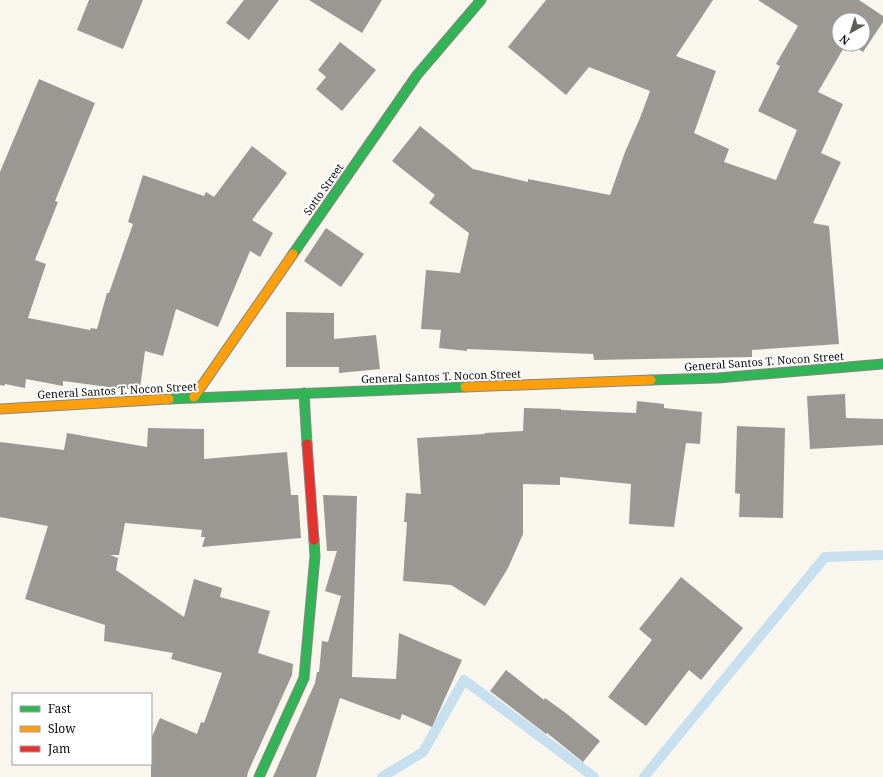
<svg xmlns="http://www.w3.org/2000/svg" width="883" height="777" font-family="'Noto Serif',serif">
<style>
.lines{fill:none;stroke-linecap:round;stroke-linejoin:round}
.stream{stroke:#c6e0f0;stroke-width:10}
.building{fill:#9b9893}
.fast-casing{stroke:#888783;stroke-width:11}
.slow-casing{stroke:#888783;stroke-width:11}
.jam-casing{stroke:#888783;stroke-width:11}
.fast{stroke:#30b455;stroke-width:9}
.slow{stroke:#ff9f0a;stroke-width:9}
.jam{stroke:#e5322d;stroke-width:9}
.labels{text-anchor:middle;dominant-baseline:central;stroke-width:4;stroke-linejoin:round;paint-order:stroke}
.street-label{font-size:11px;fill:#0a0a0a;stroke:#fff}
</style>
<rect width="100%" height="100%" fill="#f9f6ed"/>
<g class="lines">
<!-- stream -->
<g class="stream">
<path d="M382 777 423 752 464 680 594 777"/>
<path d="M644 777 825 557 883 555"/>
</g>
</g>
<!-- building -->
<g class="building">
<path d="M89 0H143L123 49 77 30Z"/>
<path d="M244 0H279L249 40 226 23Z"/>
<path d="M309 0H382L362 33Z"/>
<path d="M546 0H713L676 56 716 71 694 133 729 149 724 162 776 180 797 130 758 111 780 66 776 64 798 26 758 0H859L883 16V22L863 52 851 44H863V20H839V44H846L818 92 843 104 821 153 841 162 813 223 829 226 839 344 752 350V357L594 360 593 354 467 349V351L439 348 441 330 421 329 426 270 460 273 469 233 429 203 435 195 392 161 420 126 473 169 528 182V179L610 195 625 152 640 118 650 91 589 67 566 95 508 47Z"/>
<path d="M340 42 376 70 342 111 316 89 326 77 318 70Z"/>
<path d="M39 79 95 103 55 201 58 202 35 260 46 264 28 318 90 330 91 328 97 329 107 293H109L133 224 128 222 143 175 204 196 206 192 214 197 252 146 287 173 252 220 273 233 260 257 250 251 218 327 176 309 163 356 145 351 140 388 124 389 63 381V386L26 379 25 388 5 384 4 386 0 385V172Z"/>
<path d="M326 228 364 254 341 287 304 261Z"/>
<path d="M286 312 334 313V339L376 335 380 369 339 373V367H286Z"/>
<path d="M845 394 846 418 883 419V445L810 449 807 396Z"/>
<path d="M637 401 664 404V408L702 412 700 444 686 443 674 527 629 524 631 484 560 477V485L523 484V534L508 568 485 606 451 585 403 581 407 522H404L406 493 421 494 417 438 485 434 484 433 523 431 524 408 561 409V410L636 413Z"/>
<path d="M737 426 785 428 783 518 739 517 740 494 735 493Z"/>
<path d="M148 428 204 429V459L287 452 291 495H298L301 538 202 547 205 537H201L202 530 125 523 119 555H110L118 558 116 570 184 617 194 579 222 588 220 597 270 611 258 653 293 664 292 675 248 772 247 777H151V739L160 718 197 734 201 722 204 723 222 673 171 659 173 653 104 641 105 625 25 599 48 526 0 517V442L64 450 67 433 147 447Z"/>
<path d="M323 495 357 496 352 677 396 679 399 633 462 660 432 727 402 714 400 720 340 698 316 777H273L315 683 317 672H319L322 641 328 642 341 596 325 591 337 551H327Z"/>
<path d="M681 577 743 628 701 680 689 670 646 726 608 697 652 640 639 629Z"/>
<path d="M506 670 544 700 545 698 567 714 600 741 583 762 547 733 546 734 490 691Z"/>
</g>
<g class="lines">
<defs>
<g id="fast">
<path d="M293 254 417 75 481 0"/>
<path d="M651 380 718 378 883 364"/>
<path d="M304 393 307 444"/>
<path d="M169 399 465 387"/>
<path d="M259 777 304 678 315 556 314 540"/>
</g>
<g id="slow">
<path d="M465 387 651 380"/>
<path d="M194 397 293 254"/>
<path d="M0 409 169 399"/>
</g>
<path id="jam" d="M307 444 314 540"/>
</defs>
<!-- fast casing -->
<use href="#fast" class="fast-casing"/>
<!-- slow casing -->
<use href="#slow" class="slow-casing"/>
<!-- jam casing -->
<use href="#jam" class="jam-casing"/>
<!-- fast -->
<use href="#fast" class="fast"/>
<!-- slow -->
<use href="#slow" class="slow"/>
<!-- jam -->
<use href="#jam" class="jam"/>
</g>
<g class="labels">
<!-- street labels -->
<g class="street-label">
<text transform="translate(323 189) rotate(-55)">Sotto Street</text>
<text transform="translate(764 361) rotate(-4)">General Santos T. Nocon Street</text>
<text transform="translate(441 376) rotate(-2)">General Santos T. Nocon Street</text>
<text transform="translate(117 390) rotate(-3)">General Santos T. Nocon Street</text>
</g>
</g>
<!-- legend -->
<rect x="12" y="693" width="140" height="72" fill="#ffffff" stroke="#9d9d9d"/>
<rect x="20" y="706" width="20" height="6" fill="#30b455" stroke="#9d9d9d"/>
<text x="48" y="713" font-size="12" fill="#0a0a0a">Fast</text>
<rect x="20" y="726" width="20" height="6" fill="#ff9f0a" stroke="#9d9d9d"/>
<text x="48" y="733" font-size="12" fill="#0a0a0a">Slow</text>
<rect x="20" y="746" width="20" height="6" fill="#e5322d" stroke="#9d9d9d"/>
<text x="48" y="753" font-size="12" fill="#0a0a0a">Jam</text>
<!-- north arrow -->
<g transform="translate(851 32) rotate(219)"><circle r="19" fill="#ffffff" stroke="#9d9d9d"/>
<path d="M0-3L7 15L0 10L-7 15Z" fill="#5e5d59"/>
<text y="-6" font-size="11" font-weight="bold" text-anchor="middle" fill="#0a0a0a">N</text>
</g>
</svg>
